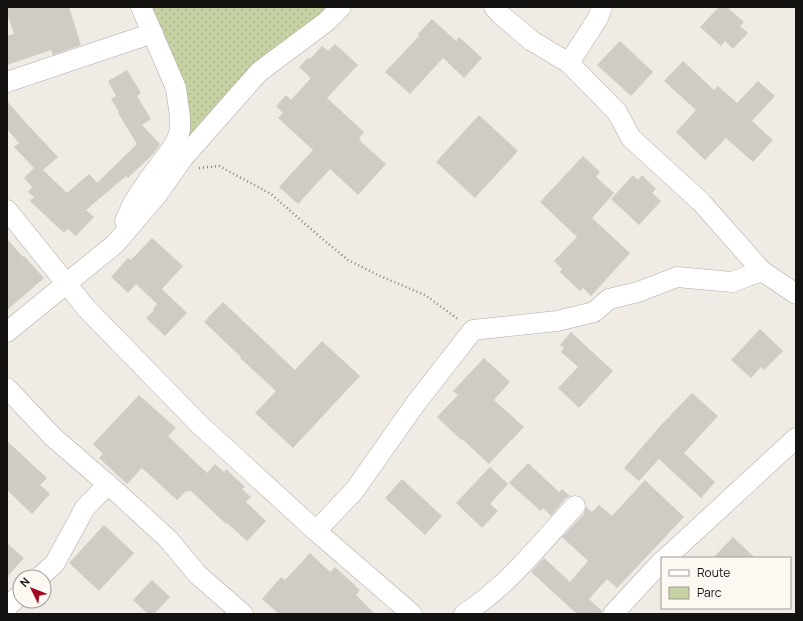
<svg xmlns="http://www.w3.org/2000/svg" width="803" height="621" font-family="Manrope,sans-serif">
<style>
.green{fill:url(#green-dots)}
.building{fill:#d0cbc5}
.lines{fill:none;stroke-linecap:round;stroke-linejoin:round}
.minor-casing{stroke:#b0aaa6;stroke-width:21}
.path{stroke:#888481;stroke-width:2.5;stroke-dasharray:1 3;stroke-linecap:butt}
.minor{stroke:#fff;stroke-width:20}
</style>
<defs>
<pattern id="green-dots" width="8" height="8" patternUnits="userSpaceOnUse"><rect width="8" height="8" fill="#c6d1a4"/><path d="M2 2h.1M6 6h.1" fill="none" stroke="#a9b38c" stroke-width="1.8" stroke-linecap="round"/></pattern>
</defs>
<rect width="100%" height="100%" fill="#f1ebe5"/>
<!-- green -->
<path class="green" d="M148 7H331L182 149 190 110 155 21Z"/>
<!-- building -->
<g class="building">
<path d="M7 7H69L81 45 53 55 51 50 7 65V36L14 34 7 14Z"/>
<path d="M719 7H727L744 22 740 26 748 33 733 49 725 41 721 46 700 27Z"/>
<path d="M432 19 456 41 459 37 482 58 464 78 443 58 410 94 385 72 419 36 418 34Z"/>
<path d="M620 41 653 72 631 96 597 65Z"/>
<path d="M335 44 358 65 327 98 364 132 359 138 361 140 360 141 386 164 358 195 330 169 298 204 279 187 313 150 278 118 283 113 276 106 286 95 291 100 311 78 299 67 308 58 310 59 322 46 328 51Z"/>
<path d="M683 61 714 90 718 86 737 103 758 81 775 96 752 121 773 140 753 162 726 138 705 160 676 132 696 110 664 81Z"/>
<path d="M127 70 141 93 137 96 151 119 142 125 160 144 154 153 128 178 126 176 86 210 94 217 76 236 68 229 64 233 30 201 34 197 28 192 32 187 24 178 34 168 14 147 19 143 7 129V101L26 123 58 157 43 170 67 193 89 174 97 183 137 144 118 113 119 112 111 99 116 96 108 81Z"/>
<path d="M479 115 518 151 475 198 436 162Z"/>
<path d="M583 156 600 172 596 177 614 193 592 218 630 253 591 296 583 288 580 291 560 272 562 269 554 261 577 237 540 202Z"/>
<path d="M633 175 638 180 642 175 656 189 652 193 661 201 639 225 611 199Z"/>
<path d="M152 238 183 266 162 289 164 291 187 313 165 336 146 318 154 310 153 309 157 304 136 284 128 293 111 277 128 258 131 260Z"/>
<path d="M7 239 23 257 24 256 44 278 7 310Z"/>
<path d="M223 302 295 370 322 341 360 376 293 448 255 413 276 391 240 358 241 357 204 322Z"/>
<path d="M760 329 783 351 764 370 761 367 751 378 731 360Z"/>
<path d="M571 332 613 371 579 408 558 388 578 367 561 352 564 348 560 345Z"/>
<path d="M484 358 510 382 494 400 524 427 512 440V439L489 464 462 439 461 440 437 417 458 395 453 391Z"/>
<path d="M692 393 718 416 684 453 715 482 701 498 659 459 639 481 624 468 662 424Z"/>
<path d="M139 395 176 428 168 436 207 473 215 464 224 472 226 469 245 487 242 489 251 497 246 502 266 521 247 541 227 523 226 524 190 490 187 492 186 491 177 500 142 468 127 484 99 458 103 454 93 444Z"/>
<path d="M7 441 47 478 40 485 50 494 32 514 7 490Z"/>
<path d="M528 463 559 492 562 489 570 496 566 498 551 516 543 508 541 511 509 483Z"/>
<path d="M490 467 508 484 490 504 498 511 482 528 456 503Z"/>
<path d="M402 479 442 516 425 535 385 498Z"/>
<path d="M645 480 684 517 617 588 607 579 589 599 602 611V614H577L531 572 544 558 570 582 588 561 562 537 584 514 586 507 592 512 599 505 612 516Z"/>
<path d="M104 525 134 553 99 591 69 563Z"/>
<path d="M733 537 755 558H713Z"/>
<path d="M7 543 24 558 7 577Z"/>
<path d="M310 553 330 572 335 567 356 586H355L360 590 356 595 375 614H279L262 599 281 577 285 580Z"/>
<path d="M152 580 170 597 154 614H148L133 600Z"/>
</g>
<g class="lines">
<defs>
<g id="minor">
<path d="M494 7 501 15 532 41 569 63 617 112 631 138 701 202 762 271 796 294"/>
<path d="M569 63 598 18 602 7"/>
<path d="M7 82 153 33"/>
<path d="M7 210 86 308 199 424 316 531 412 614"/>
<path d="M125 221 133 203 149 179 167 155 176 142 180 130V117L176 88 141 7"/>
<path d="M7 332 115 244 157 195 183 158 259 72 326 22 341 7"/>
<path d="M7 388 53 437 120 495 168 539 198 575 243 614"/>
<path d="M316 531 354 491 416 403 473 330 557 321 594 312 609 299 638 292 677 277 732 282 762 271"/>
<path d="M666 558 796 438"/>
<path d="M40 577 55 563 85 508 108 484"/>
<path d="M7 607 20 595"/>
<path d="M464 614C508 586 540 544 575 506"/>
<path d="M613 614 662 561"/>
</g>
</defs>
<!-- minor casing -->
<use href="#minor" class="minor-casing"/>
<!-- path -->
<path class="path" d="M199 168 219 166 271 194 319 236 348 260 380 276 425 295 459 320"/>
<!-- minor -->
<use href="#minor" class="minor"/>
</g>
<!-- border -->
<rect width="803" height="621" fill="none" stroke="#151312" stroke-width="16"/>
<!-- legend -->
<rect x="661" y="557" width="130" height="52" fill="#fef8f3" stroke="#a19c99"/>
<rect x="669" y="570" width="20" height="6" fill="#ffffff" stroke="#a19c99"/>
<text x="697" y="577" font-size="12" fill="#151312">Route</text>
<rect x="669" y="587" width="20" height="12" fill="#c6d1a4" stroke="#a19c99"/>
<text x="697" y="597" font-size="12" fill="#151312">Parc</text>
<!-- north arrow -->
<g transform="translate(32 589) rotate(313)"><circle r="19" fill="#fef8f3" stroke="#a19c99"/>
<path d="M0-3L7 15L0 10L-7 15Z" fill="#a40924"/>
<text y="-6" font-size="11" font-weight="bold" text-anchor="middle" fill="#151312">N</text>
</g>
</svg>
